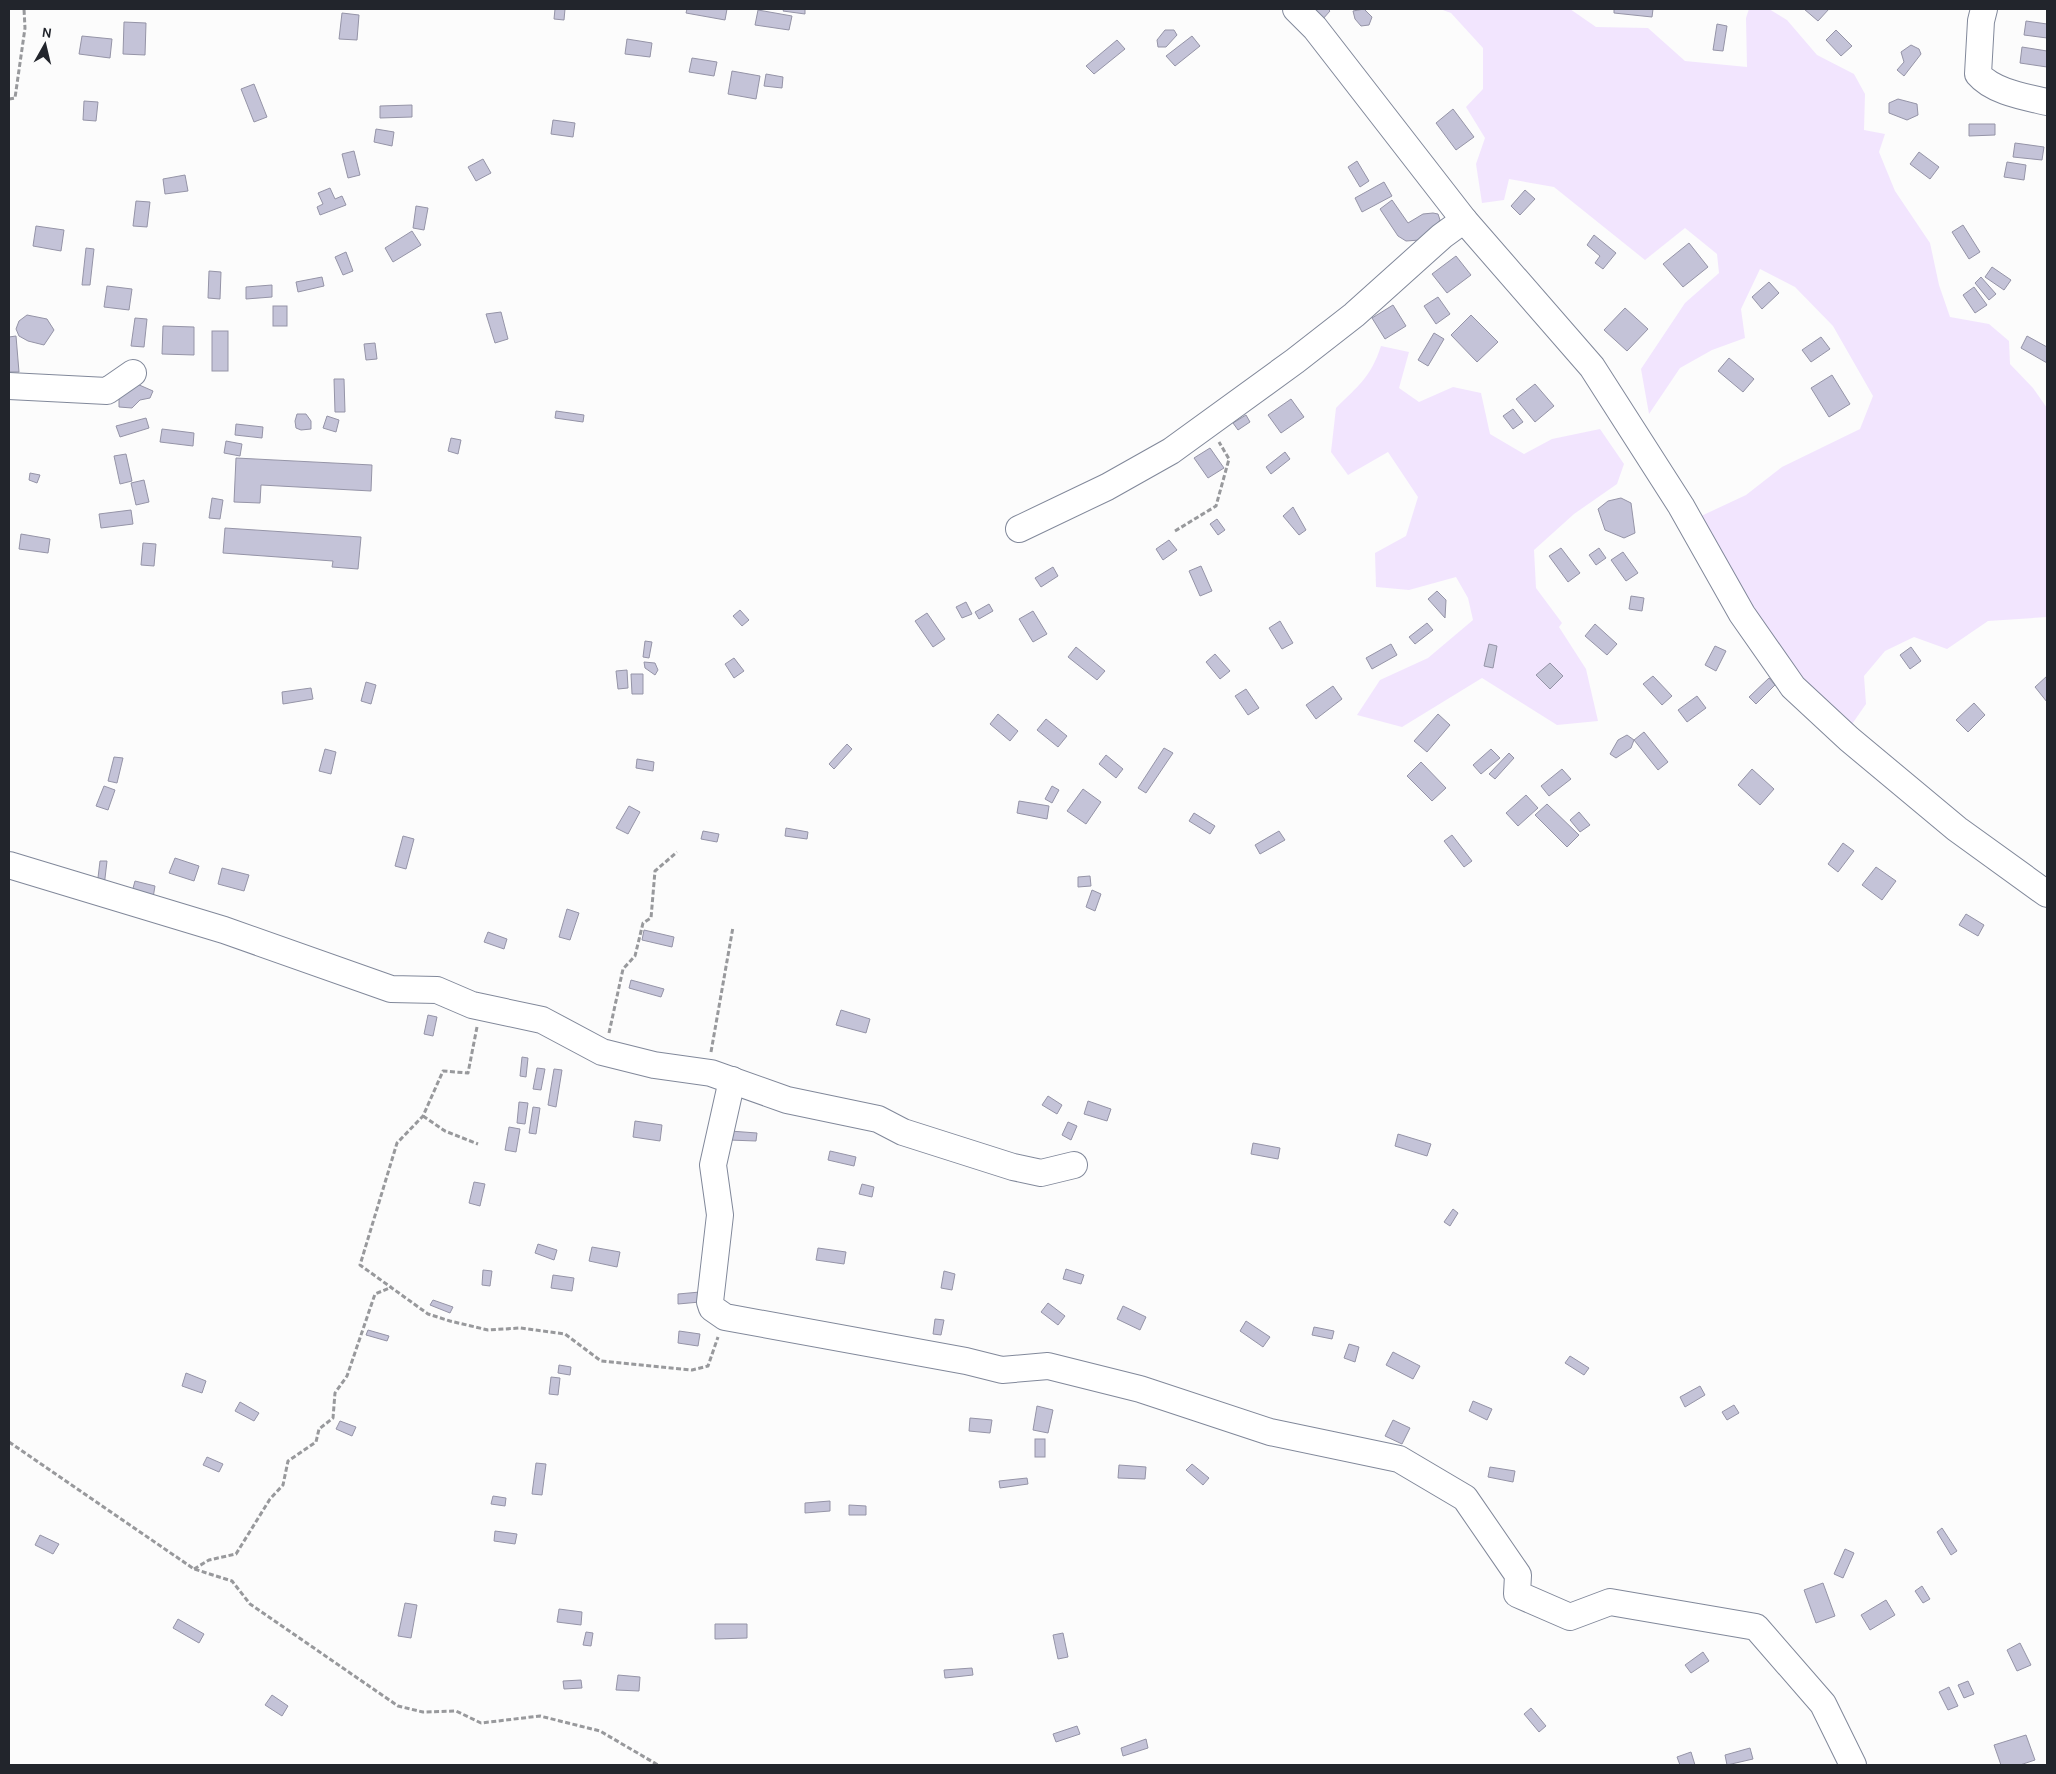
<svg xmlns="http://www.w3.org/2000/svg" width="2056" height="1774" font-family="Karla,sans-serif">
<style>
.green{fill:#f2e5fe}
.building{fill:#c4c3d8;stroke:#9594a7}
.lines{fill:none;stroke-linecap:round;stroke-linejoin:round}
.minor-casing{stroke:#81889a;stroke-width:28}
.path{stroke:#98999c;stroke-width:3;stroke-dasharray:5 2.5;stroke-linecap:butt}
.minor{stroke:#fff;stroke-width:26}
</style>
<rect width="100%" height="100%" fill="#fcfcfc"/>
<!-- green -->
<g class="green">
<path d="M1440 9H1570L1596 27 1648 28 1685 61 1747 67 1746 18 1749 9H1769L1787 20 1817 55 1854 74 1865 94 1864 130 1885 134 1879 152 1895 191 1930 243 1939 285 1950 317 1989 324 2009 341 2010 364 2033 388 2047 408V617L1988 621 1947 649 1914 637 1885 651 1864 676 1866 704 1850 727 1799 680 1747 607 1699 517 1746 495 1782 467 1860 429 1873 396 1833 326 1795 287 1760 269 1741 309 1745 338 1712 350 1680 368 1649 414 1641 369 1685 303 1719 273 1717 254 1685 228 1645 260 1554 187 1509 179 1504 200 1482 203 1476 164 1485 138 1466 107 1483 89V48L1451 13Z"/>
<path d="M1381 346 1409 352 1399 388 1419 402 1453 387 1481 393 1490 434 1524 454 1552 439 1600 429 1624 464 1617 484 1574 514 1534 550 1536 588 1562 623 1559 627 1586 669 1598 721 1557 725 1482 678 1402 727 1357 715 1380 680 1428 658 1473 620 1468 598 1456 577 1409 590 1376 587 1375 553 1406 536 1418 497 1388 452 1348 475 1331 452 1336 408C1358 386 1371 377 1381 346Z"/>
</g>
<!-- building -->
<g class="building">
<path d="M555 9H565L564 20 554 19Z"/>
<path d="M687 9H727L725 20 686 13Z"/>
<path d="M784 9H805V14L783 11Z"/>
<path d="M1310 9H1328L1330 11 1322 20Z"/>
<path d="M1364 9 1372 17 1369 25 1361 26 1355 19 1353 11Z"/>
<path d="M1614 9H1653L1652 17 1614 13Z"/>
<path d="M1804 9H1829L1818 21Z"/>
<path d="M758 10 792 16 789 30 755 25Z"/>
<path d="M342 13 359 15 357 40 339 39Z"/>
<path d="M2026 21 2047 24V38L2024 35Z"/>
<path d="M124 22 146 23 145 55 123 54Z"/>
<path d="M1717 24 1727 26 1723 51 1713 50Z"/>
<path d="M1165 30H1174L1177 35 1166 47H1158L1157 40Z"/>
<path d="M1836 30 1852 46 1841 56 1826 40Z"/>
<path d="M82 36 112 39 110 58 79 54Z"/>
<path d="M1192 36 1200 46 1175 66 1166 56Z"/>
<path d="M627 39 652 43 650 57 625 54Z"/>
<path d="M1117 40 1125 49 1094 74 1086 66Z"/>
<path d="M1911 45 1919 49 1921 54 1904 76 1897 70 1904 62 1901 52Z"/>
<path d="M2022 47 2047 51V67L2020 63Z"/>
<path d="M692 58 717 62 714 76 689 72Z"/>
<path d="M732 71 760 76 756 99 728 94Z"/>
<path d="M766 74 783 77 782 88 764 86Z"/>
<path d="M254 84 267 117 254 122 241 89Z"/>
<path d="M1898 99 1917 104 1918 115 1907 120 1889 113V103Z"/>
<path d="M84 101 98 102 96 121 83 120Z"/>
<path d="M412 105V117L380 118V106Z"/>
<path d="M1453 109 1474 137 1456 150 1436 123Z"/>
<path d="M553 120 575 123 573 137 551 134Z"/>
<path d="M1969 124H1995V135L1969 136Z"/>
<path d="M376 129 394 132 392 146 374 142Z"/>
<path d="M2015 143 2044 147 2042 160 2013 157Z"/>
<path d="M354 151 360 175 348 178 342 154Z"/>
<path d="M1919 152 1939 167 1930 179 1910 164Z"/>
<path d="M483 159 491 173 476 181 468 167Z"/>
<path d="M1357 161 1369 181 1360 187 1348 167Z"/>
<path d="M2007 162 2026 165 2024 180 2004 177Z"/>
<path d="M185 175 188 191 165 194 163 179Z"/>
<path d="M1384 182 1392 196 1362 212 1355 198Z"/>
<path d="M330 188 335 199 342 196 346 205 320 215 317 207 323 204 318 193Z"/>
<path d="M1525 190 1535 199 1520 215 1511 206Z"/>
<path d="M1392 200 1408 223 1423 214 1433 213 1438 214 1440 220 1435 228 1420 240 1406 241 1398 236 1380 209Z"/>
<path d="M136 201 150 202 147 227 133 226Z"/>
<path d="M416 206 428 208 424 230 413 228Z"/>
<path d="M1963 225 1980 252 1969 259 1952 232Z"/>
<path d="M36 226 64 230 61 251 33 246Z"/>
<path d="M412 231 421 245 393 262 385 248Z"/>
<path d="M1594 235 1616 253 1603 269 1595 263 1600 256 1587 245Z"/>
<path d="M1689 243 1708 267 1683 287 1663 264Z"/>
<path d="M86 248 94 249 90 285H82Z"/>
<path d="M346 252 353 271 343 275 335 257Z"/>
<path d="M1456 256 1471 275 1447 293 1432 274Z"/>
<path d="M1992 267 2011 280 2004 290 1985 277Z"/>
<path d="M209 271 221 272 220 299 208 298Z"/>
<path d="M322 277 324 286 298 292 296 282Z"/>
<path d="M1981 277 1996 294 1989 300 1975 283Z"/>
<path d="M1769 282 1779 293 1762 309 1752 297Z"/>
<path d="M272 285V297L246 299V287Z"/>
<path d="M107 286 132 289 129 310 104 307Z"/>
<path d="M1974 287 1987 305 1975 313 1963 295Z"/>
<path d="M1438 297 1450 314 1436 324 1424 306Z"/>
<path d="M1393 305 1406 326 1385 339 1372 318Z"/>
<rect x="273" y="306" width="14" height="20"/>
<path d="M1625 308 1648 329 1627 351 1604 330Z"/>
<path d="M501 312 508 339 495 343 486 314Z"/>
<path d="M27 315 47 319 54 330 44 345 28 341 19 336 16 329 19 321Z"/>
<path d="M1471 315 1498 342 1477 362 1451 335Z"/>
<path d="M135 318 147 319 144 347 131 346Z"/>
<path d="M163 326 194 327V355L162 354Z"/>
<rect x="212" y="331" width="16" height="40"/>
<path d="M1434 333 1444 339 1428 366 1418 360Z"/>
<path d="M16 336 19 372H9V337Z"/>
<path d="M2027 336 2047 347V363L2021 348Z"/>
<path d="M1821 337 1830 349 1811 362 1802 350Z"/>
<path d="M375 343 377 359 366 360 364 344Z"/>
<path d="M1729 358 1754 379 1743 392 1718 371Z"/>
<path d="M1832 375 1850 404 1829 417 1811 388Z"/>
<path d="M334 379H344L345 412H335Z"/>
<path d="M137 384 153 391 150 398 140 400 132 408 119 407V391Z"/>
<path d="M1535 384 1554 406 1535 422 1516 399Z"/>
<path d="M1291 399 1304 417 1281 433 1268 415Z"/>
<path d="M1513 409 1523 422 1513 429 1503 416Z"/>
<path d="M556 411 584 415 583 422 555 418Z"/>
<path d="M297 414H306L311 421V429L301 430 296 428 295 421Z"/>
<path d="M1246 415 1250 422 1238 430 1233 423Z"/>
<path d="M327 416 339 420 336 432 323 428Z"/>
<path d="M146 418 149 428 120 437 116 426Z"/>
<path d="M236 424 263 427 262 438 235 435Z"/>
<path d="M162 429 194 433 193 446 160 442Z"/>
<path d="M451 438 461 440 458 454 448 451Z"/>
<path d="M226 441 242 444 240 456 224 453Z"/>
<path d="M1210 448 1224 468 1208 478 1194 458Z"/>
<path d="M1285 452 1290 459 1271 474 1266 467Z"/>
<path d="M126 454 132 481 120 484 114 456Z"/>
<path d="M236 458 372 465 371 491 261 485 260 503 234 502Z"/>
<path d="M30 473 40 475 37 483 29 480Z"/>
<path d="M144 480 149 502 136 505 131 483Z"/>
<path d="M212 498 223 500 220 519 209 518Z"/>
<path d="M1621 498 1631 503 1635 533 1624 538 1605 530 1598 509 1608 501Z"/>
<path d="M1293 507 1306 530 1299 535 1283 516Z"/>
<path d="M131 510 133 524 101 528 99 514Z"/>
<path d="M1217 519 1225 530 1218 535 1210 524Z"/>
<path d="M225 528 361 537 358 569 332 567 333 561 223 553Z"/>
<path d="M21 534 50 539 48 553 19 549Z"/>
<path d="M1169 540 1177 550 1163 560 1156 549Z"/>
<path d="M143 543 156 544 154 566 141 565Z"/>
<path d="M1561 548 1580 573 1568 582 1549 556Z"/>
<path d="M1599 548 1606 558 1596 565 1589 555Z"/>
<path d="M1623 552 1638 573 1626 581 1611 560Z"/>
<path d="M1201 566 1212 591 1200 596 1189 571Z"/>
<path d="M1053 567 1058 576 1041 587 1035 578Z"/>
<path d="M1437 591 1446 600 1445 618 1428 599Z"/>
<path d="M1631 596 1644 598 1642 611 1629 609Z"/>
<path d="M966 602 972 614 962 618 956 607Z"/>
<path d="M989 604 993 611 979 619 975 612Z"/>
<path d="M740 610 749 620 742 626 733 616Z"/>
<path d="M1033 611 1047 634 1033 642 1019 619Z"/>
<path d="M927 613 945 639 933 647 915 621Z"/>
<path d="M1280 621 1293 643 1282 649 1269 628Z"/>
<path d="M1427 623 1433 630 1415 644 1409 637Z"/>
<path d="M1595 624 1617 644 1607 655 1585 636Z"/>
<path d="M645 641 652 642 649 658 643 657Z"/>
<path d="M1391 644 1397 655 1372 669 1366 658Z"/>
<path d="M1489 644 1497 646 1493 668 1484 666Z"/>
<path d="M1715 646 1726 651 1716 671 1705 665Z"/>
<path d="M1076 647 1105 671 1097 680 1068 657Z"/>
<path d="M1911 647 1921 661 1910 669 1900 655Z"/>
<path d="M1215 654 1230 671 1220 679 1206 662Z"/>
<path d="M734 658 744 671 734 678 725 664Z"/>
<path d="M644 662 655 663 658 670 655 675 645 668Z"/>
<path d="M1550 663 1563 676 1550 689 1536 675Z"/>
<path d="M627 670 628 688 618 689 616 671Z"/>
<path d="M631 674H643V694H632Z"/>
<path d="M1653 676 1672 696 1662 705 1643 684Z"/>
<path d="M2047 676V702L2035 687Z"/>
<path d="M1769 678 1775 685 1756 704 1749 697Z"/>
<path d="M366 682 376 685 371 704 361 701Z"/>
<path d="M1333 686 1342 699 1316 719 1306 705Z"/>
<path d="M311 688 313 699 283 704 282 692Z"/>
<path d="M1246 689 1259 708 1248 715 1235 696Z"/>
<path d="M1697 696 1706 708 1687 722 1678 710Z"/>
<path d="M1974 703 1985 715 1968 732 1956 720Z"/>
<path d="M998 714 1018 731 1010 741 990 724Z"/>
<path d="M1438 714 1450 725 1427 752 1414 741Z"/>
<path d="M1046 719 1067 736 1058 747 1037 730Z"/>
<path d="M1644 732 1668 762 1658 770 1634 740Z"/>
<path d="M1627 735 1634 740 1631 748 1616 758 1610 754 1618 740Z"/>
<path d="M847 744 852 749 834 769 829 764Z"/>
<path d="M1164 748 1173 753 1146 793 1138 788Z"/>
<path d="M325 749 336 752 331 774 319 771Z"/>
<path d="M1491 749 1500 758 1481 774 1473 765Z"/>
<path d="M1509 753 1514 758 1495 779 1489 774Z"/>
<path d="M1106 755 1123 769 1116 778 1099 764Z"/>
<path d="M114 757 123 758 117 783 108 781Z"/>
<path d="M637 759 654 762 653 771 636 768Z"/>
<path d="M1421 762 1446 788 1432 801 1407 776Z"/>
<path d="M1562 769 1571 779 1549 796 1541 786Z"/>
<path d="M1752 769 1774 789 1760 805 1738 785Z"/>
<path d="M104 786 115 790 108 810 96 806Z"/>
<path d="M1052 786 1059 790 1052 803 1045 799Z"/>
<path d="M1083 789 1101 802 1086 824 1067 811Z"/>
<path d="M1526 795 1538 808 1518 826 1506 813Z"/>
<path d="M1019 801 1049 806 1047 819 1017 813Z"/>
<path d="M1547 804 1579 835 1567 847 1535 815Z"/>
<path d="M629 806 640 812 628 834 616 828Z"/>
<path d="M1579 812 1590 825 1580 832 1570 820Z"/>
<path d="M1194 813 1215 826 1210 834 1189 821Z"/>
<path d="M786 828 808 832 807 839 785 836Z"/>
<path d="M703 831 719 834 717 842 701 839Z"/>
<path d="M1279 831 1285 840 1260 854 1255 845Z"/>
<path d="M1452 835 1472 861 1464 867 1444 841Z"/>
<path d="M403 836 414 839 406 869 395 866Z"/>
<path d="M1843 843 1854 851 1838 872 1828 864Z"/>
<path d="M175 858 199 866 194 881 169 873Z"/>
<path d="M100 861H107L104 887 97 886Z"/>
<path d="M1876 867 1896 881 1882 900 1862 885Z"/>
<path d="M222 868 249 875 244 891 218 884Z"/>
<path d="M1090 876 1091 886 1078 887V877Z"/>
<path d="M135 881 155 886 153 898 132 892Z"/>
<path d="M1092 890 1101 894 1095 911 1086 907Z"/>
<path d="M567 909 579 913 570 940 559 937Z"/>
<path d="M1966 914 1984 925 1978 936 1959 925Z"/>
<path d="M644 930 674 937 672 947 642 940Z"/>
<path d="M488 932 507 939 504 949 484 942Z"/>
<path d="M631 980 664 989 661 997 629 988Z"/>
<path d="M841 1010 870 1019 866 1033 836 1025Z"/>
<path d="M428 1015 437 1017 433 1036 424 1034Z"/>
<path d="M522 1057 528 1058 526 1077 520 1076Z"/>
<path d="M537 1068 545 1069 541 1090 533 1089Z"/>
<path d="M554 1069 562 1070 556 1107 548 1105Z"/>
<path d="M1048 1096 1062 1105 1057 1114 1042 1105Z"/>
<path d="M1088 1101 1111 1109 1107 1121 1084 1114Z"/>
<path d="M519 1102 528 1103 525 1124 517 1123Z"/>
<path d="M533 1107 540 1108 536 1134 529 1133Z"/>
<path d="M635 1121 662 1125 660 1141 633 1137Z"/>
<path d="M1068 1122 1077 1126 1071 1140 1062 1135Z"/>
<path d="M509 1127 520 1129 516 1152 505 1150Z"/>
<path d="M730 1131 757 1133 756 1141 729 1140Z"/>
<path d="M1398 1134 1431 1144 1427 1156 1395 1146Z"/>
<path d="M1253 1143 1280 1148 1278 1159 1251 1154Z"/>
<path d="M830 1151 856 1157 854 1166 828 1160Z"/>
<path d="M474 1182 485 1184 480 1206 469 1203Z"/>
<path d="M862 1184 874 1187 872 1197 859 1194Z"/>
<path d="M1453 1209 1458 1213 1450 1226 1444 1222Z"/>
<path d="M538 1244 557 1250 554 1260 535 1253Z"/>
<path d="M592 1247 620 1252 617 1267 589 1261Z"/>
<path d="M818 1248 846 1252 844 1264 816 1260Z"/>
<path d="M1066 1269 1084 1275 1081 1284 1063 1279Z"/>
<path d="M483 1270 492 1271 490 1286 482 1285Z"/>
<path d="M944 1271 955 1274 952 1290 941 1288Z"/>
<path d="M553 1275 574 1278 572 1291 551 1288Z"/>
<path d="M700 1292V1302L678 1304V1294Z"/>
<path d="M433 1300 453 1307 450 1313 430 1305Z"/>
<path d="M1048 1303 1065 1316 1058 1325 1041 1312Z"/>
<path d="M1123 1306 1146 1317 1140 1330 1117 1319Z"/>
<path d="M935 1319 944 1320 941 1335 933 1334Z"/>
<path d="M1246 1321 1270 1337 1263 1347 1240 1331Z"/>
<path d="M1314 1327 1334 1331 1332 1339 1312 1335Z"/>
<path d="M368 1330 389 1336 387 1341 366 1335Z"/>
<path d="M679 1331 700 1334 698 1346 678 1343Z"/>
<path d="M1349 1344 1359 1347 1355 1362 1344 1358Z"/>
<path d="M1393 1352 1420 1366 1413 1379 1386 1365Z"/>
<path d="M1570 1356 1589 1368 1584 1375 1565 1363Z"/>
<path d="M559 1365 571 1367 570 1375 558 1373Z"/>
<path d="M186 1373 206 1381 202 1393 182 1386Z"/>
<path d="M551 1377 560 1378 558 1395 549 1394Z"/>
<path d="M1700 1386 1705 1395 1685 1407 1680 1397Z"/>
<path d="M1473 1401 1492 1409 1487 1420 1469 1411Z"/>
<path d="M240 1402 259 1413 254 1421 235 1411Z"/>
<path d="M1734 1405 1739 1413 1727 1420 1722 1412Z"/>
<path d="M1037 1406 1053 1410 1048 1433 1033 1430Z"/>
<path d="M970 1418 992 1420 990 1433 969 1431Z"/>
<path d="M1393 1420 1410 1428 1402 1444 1385 1436Z"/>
<path d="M340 1421 356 1427 352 1436 336 1429Z"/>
<rect x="1035" y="1439" width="10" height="18"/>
<path d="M207 1457 223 1464 219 1472 203 1465Z"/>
<path d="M536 1463 546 1464 542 1495 532 1494Z"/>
<path d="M1192 1464 1209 1478 1203 1485 1186 1470Z"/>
<path d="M1119 1465 1146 1467 1145 1479 1118 1478Z"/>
<path d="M1490 1467 1515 1471 1513 1482 1488 1477Z"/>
<path d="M1027 1478 1028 1484 1000 1488 999 1481Z"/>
<path d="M493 1496 506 1498 505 1506 491 1504Z"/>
<path d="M830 1501V1511L805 1513V1503Z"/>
<path d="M849 1505 866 1506V1515H849Z"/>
<path d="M1942 1528 1957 1551 1951 1555 1937 1532Z"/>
<path d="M495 1531 517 1534 515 1544 494 1541Z"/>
<path d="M40 1535 59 1544 53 1554 35 1545Z"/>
<path d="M1845 1549 1854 1553 1843 1578 1834 1574Z"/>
<path d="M1823 1583 1835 1616 1816 1623 1804 1590Z"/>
<path d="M1922 1586 1930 1599 1923 1603 1915 1591Z"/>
<path d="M1886 1600 1895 1615 1870 1630 1861 1615Z"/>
<path d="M405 1603 417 1605 411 1638 398 1636Z"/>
<path d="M559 1609 582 1612 581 1625 557 1622Z"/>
<path d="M178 1619 204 1634 199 1643 173 1628Z"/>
<path d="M715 1624H747V1638L715 1639Z"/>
<path d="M586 1632 593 1633 591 1646 583 1645Z"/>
<path d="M1063 1633 1068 1657 1058 1659 1053 1635Z"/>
<path d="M2020 1643 2031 1665 2017 1671 2007 1650Z"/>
<path d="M1703 1652 1709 1661 1691 1673 1685 1665Z"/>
<path d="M972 1668 973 1675 945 1678 944 1670Z"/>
<path d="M618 1675 640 1677 639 1691 616 1690Z"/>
<path d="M581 1680 582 1688 564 1689 563 1681Z"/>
<path d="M1968 1681 1974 1694 1964 1698 1958 1685Z"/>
<path d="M1949 1687 1958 1706 1948 1710 1939 1692Z"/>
<path d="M272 1695 288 1706 282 1716 265 1705Z"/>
<path d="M1531 1708 1546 1726 1539 1732 1524 1714Z"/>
<path d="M1077 1726 1080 1734 1056 1742 1053 1734Z"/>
<path d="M2026 1735 2035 1760 2020 1765H2001L1994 1745Z"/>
<path d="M1146 1739 1148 1748 1123 1756 1121 1748Z"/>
<path d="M1750 1748 1753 1759 1727 1765 1725 1755Z"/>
<path d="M1691 1752 1695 1765H1680L1677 1757Z"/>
</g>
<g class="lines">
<defs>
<g id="minor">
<path d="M1296 9 1315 28 1464 220 1592 367 1681 506 1742 614 1793 687 1849 739 1957 829 2047 894"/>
<path d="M1984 9 1981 21 1978 74C1993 92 2026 97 2047 102"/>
<path d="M9 386 107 391 133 373"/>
<path d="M1019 529 1107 487 1171 451 1295 361 1354 315 1442 236 1464 220"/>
<path d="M9 865 224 930 391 989 437 990 472 1005 542 1020 602 1052 654 1065 711 1073 787 1100 878 1119 903 1132 1013 1167 1041 1173 1074 1165"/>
<path d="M732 1080 713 1165 720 1215 710 1302 712 1308 725 1317 966 1361 1002 1370 1048 1366 1140 1389 1270 1432 1399 1459 1465 1498 1518 1575 1517 1594 1570 1617 1610 1602 1756 1627 1823 1704 1853 1765"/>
</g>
</defs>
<!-- minor casing -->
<use href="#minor" class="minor-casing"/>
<!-- path -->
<g class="path">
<path d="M9 99 15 98 25 28 24 9"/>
<path d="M1175 531 1216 506 1229 459 1219 442"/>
<path d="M477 1027 468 1073 443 1071 423 1116 397 1143 360 1265 428 1314 450 1321 488 1330 520 1328 565 1334 601 1361 692 1370 708 1366 718 1337"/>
<path d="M609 1033 623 969 635 956 643 923 651 918 655 871 677 852"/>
<path d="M711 1052 733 927"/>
<path d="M423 1116 445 1131 478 1144"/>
<path d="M9 1442 194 1569 232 1581 250 1604 398 1706 423 1712 456 1711 481 1723 540 1716 600 1731 658 1765"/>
<path d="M194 1569 209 1560 236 1554 270 1499 283 1485 288 1461 316 1442 319 1429 333 1418 335 1393 347 1376 375 1294 392 1287"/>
</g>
<!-- minor -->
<use href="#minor" class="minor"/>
</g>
<!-- border -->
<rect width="2056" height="1774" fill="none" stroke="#22252c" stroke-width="20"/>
<!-- north arrow -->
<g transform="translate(45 45) rotate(8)" stroke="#fcfcfc" stroke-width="4" paint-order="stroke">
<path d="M0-4L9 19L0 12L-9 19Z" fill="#22252c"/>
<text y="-8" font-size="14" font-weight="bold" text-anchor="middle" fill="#22252c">N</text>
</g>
</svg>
